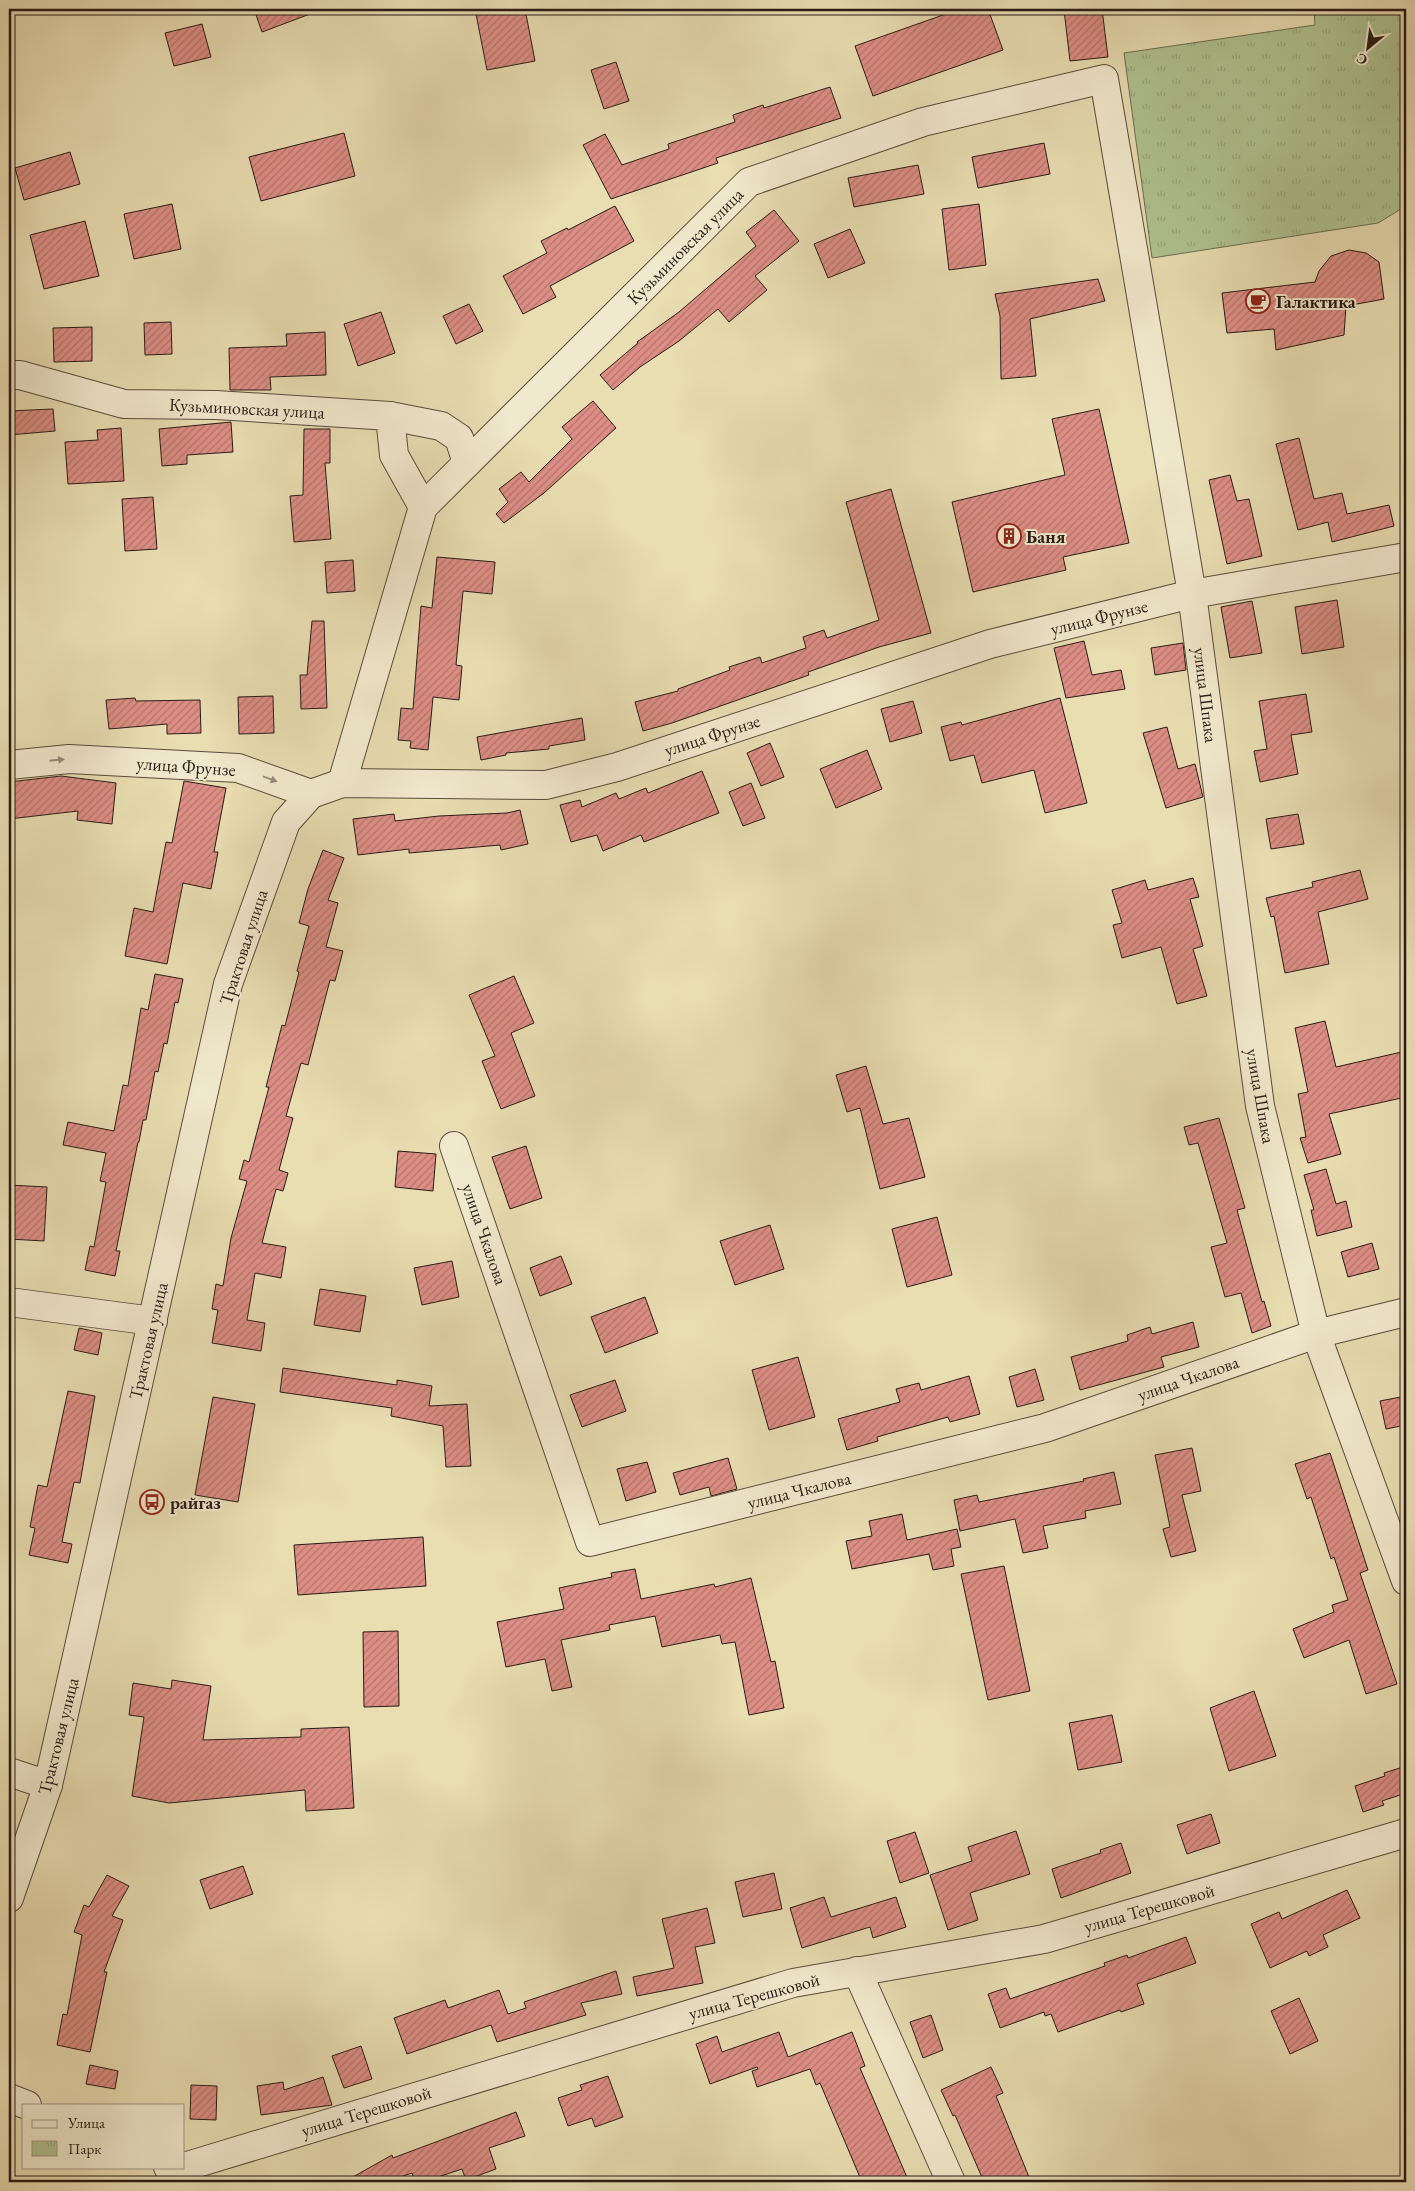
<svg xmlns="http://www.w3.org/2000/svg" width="1415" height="2191" font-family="'EB Garamond',serif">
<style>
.park{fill:url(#park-tufts);stroke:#6c6e54}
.building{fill:url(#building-hatch);stroke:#291b16}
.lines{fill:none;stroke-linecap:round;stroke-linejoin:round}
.minor-casing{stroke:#594c3d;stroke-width:30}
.minor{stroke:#f1e9cd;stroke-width:28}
.oneway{fill:#978c7b}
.labels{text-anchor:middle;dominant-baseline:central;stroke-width:4;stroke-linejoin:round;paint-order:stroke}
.street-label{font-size:18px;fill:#291b16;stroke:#f1e9cd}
.poi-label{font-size:18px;font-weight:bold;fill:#291b16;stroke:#f1e9cd;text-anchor:start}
</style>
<defs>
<pattern id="park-tufts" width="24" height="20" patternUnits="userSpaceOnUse" patternTransform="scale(1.25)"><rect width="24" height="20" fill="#b0c291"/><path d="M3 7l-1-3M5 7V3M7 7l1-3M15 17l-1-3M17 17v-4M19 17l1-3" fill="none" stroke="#97a67c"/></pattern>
<pattern id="building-hatch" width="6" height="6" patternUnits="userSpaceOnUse" patternTransform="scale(1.25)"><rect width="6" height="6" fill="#de8f85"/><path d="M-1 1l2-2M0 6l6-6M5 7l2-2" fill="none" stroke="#b4746c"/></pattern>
</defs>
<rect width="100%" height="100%" fill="#e9ddb2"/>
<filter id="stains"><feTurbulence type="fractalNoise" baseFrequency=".004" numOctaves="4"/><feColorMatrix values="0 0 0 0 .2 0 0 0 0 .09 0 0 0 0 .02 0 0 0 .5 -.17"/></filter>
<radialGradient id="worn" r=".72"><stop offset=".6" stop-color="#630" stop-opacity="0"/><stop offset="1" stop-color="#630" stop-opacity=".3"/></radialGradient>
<!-- park -->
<path class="park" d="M1314 9H1406V206L1378 223 1152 258 1124 53 1315 25Z"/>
<!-- building -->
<g class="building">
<path d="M254 9H318V11L262 32Z"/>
<path d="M475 9H525L535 61 487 70Z"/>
<path d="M960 9H988L1003 50 873 96 855 46Z"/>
<path d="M1079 9H1102L1108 57 1070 61 1064 10Z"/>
<path d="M202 24 211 57 174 66 165 33Z"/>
<path d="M616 62 629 101 604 109 591 70Z"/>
<path d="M830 87 841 118 716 158 718 163 611 199 583 145 605 134 622 165 669 149 668 144 735 122 733 115 763 105 764 108Z"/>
<path d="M344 133 355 176 261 201 249 157Z"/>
<path d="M1044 143 1050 174 978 188 972 157Z"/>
<path d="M70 152 80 184 24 200 15 168Z"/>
<path d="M918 165 924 194 854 207 848 178Z"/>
<path d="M172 204 181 249 134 259 124 214Z"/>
<path d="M979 204 986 265 949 270 942 209Z"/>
<path d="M615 206 634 241 550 286 556 297 523 314 503 276 547 253 541 241 567 228 568 230Z"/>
<path d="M774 210 799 241 755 276 767 290 729 322 718 309 679 341 640 367 613 390 600 375 638 343 637 342 679 312 756 246 746 232Z"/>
<path d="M85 221 99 276 44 289 30 235Z"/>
<path d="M850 229 865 263 828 278 814 244Z"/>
<path d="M1349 250 1366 253 1379 262 1384 299 1346 306 1344 335 1276 350 1274 329 1227 333 1222 293 1315 282 1319 271 1331 256Z"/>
<path d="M1098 279 1105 301 1030 319 1036 376 1001 379 1000 316 995 294Z"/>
<path d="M469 304 483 331 456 344 443 316Z"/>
<path d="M381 312 395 353 358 366 344 324Z"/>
<path d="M171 322 172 354 145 355 144 323Z"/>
<path d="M92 327V361L54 362 53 328Z"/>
<path d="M325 332 326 375 270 377 271 390H230L229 348 287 346 286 334Z"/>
<path d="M593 401 616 428 544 493 504 523 496 514 508 502 499 489 521 472 529 482 572 439 562 427Z"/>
<path d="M53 409 55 431 9 435V411Z"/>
<path d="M1099 409 1129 543 1063 557 1066 570 973 592 952 502 1065 475 1052 419Z"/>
<path d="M231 422 233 452 187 455V464L162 466 159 429Z"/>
<path d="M121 428 124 481 68 484 65 442 98 440 97 430Z"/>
<path d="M304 429H330V463H325L331 539 294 542 290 496 303 495Z"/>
<path d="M1299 438 1314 499 1342 493 1347 514 1389 505 1394 526 1332 542 1328 522 1298 530 1276 444Z"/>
<path d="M1230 475 1237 501 1249 499 1262 556 1227 564 1209 480Z"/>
<path d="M891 489 931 633 879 647 808 672 809 675 672 723 643 731 635 702 678 691V689L730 670 729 667 760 657 762 663 806 648 803 637 824 630 827 638 879 620 846 502Z"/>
<path d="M153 497 157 549 125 551 122 499Z"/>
<path d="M437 557 495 562 492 594 463 591 456 665 462 666 459 700 433 697 428 750 410 748 411 741 398 740 401 708 413 709 421 606 432 608Z"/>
<path d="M353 560 355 591 327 593 325 562Z"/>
<path d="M1337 600 1344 647 1302 654 1295 607Z"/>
<path d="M1252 601 1262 653 1230 658 1221 607Z"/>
<path d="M312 621H324L327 708 301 709 300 675H307Z"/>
<path d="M1084 641 1092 675 1121 670 1125 689 1066 698 1054 648Z"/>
<path d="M1183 643 1186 670 1155 675 1151 648Z"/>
<path d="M1306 694 1312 732 1291 735 1298 774 1260 782 1254 751 1267 749 1259 701Z"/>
<path d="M273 696 274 733 239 734 238 697Z"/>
<path d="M135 698 136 701 200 700 201 733 167 734V724L109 729 106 700Z"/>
<path d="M1060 698 1087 803 1045 813 1034 770 982 783 974 755 950 761 941 727 961 722 962 725Z"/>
<path d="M913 701 922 733 890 742 881 709Z"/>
<path d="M582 718 585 740 549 746V749L506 753V755L481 760 477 737Z"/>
<path d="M1167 727 1178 769 1195 764 1203 797 1166 808 1143 733Z"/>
<path d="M770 743 784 777 761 786 747 753Z"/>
<path d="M867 750 882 789 836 808 820 769Z"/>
<path d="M702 771 719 813 644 842 641 835 603 851 597 835 571 842 560 805 580 800 582 807 616 793 619 799 646 788 648 793Z"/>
<path d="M61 776 116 783 112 824 77 820 78 811 9 819V782Z"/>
<path d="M184 781 226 788 214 852H218L211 889 183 883 167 964 125 956 134 908 153 912 166 842 172 843Z"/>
<path d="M751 783 765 818 743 826 729 792Z"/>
<path d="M520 810 528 844 501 850 500 845 409 853V849L358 855 353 819 394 814 395 821 439 816 507 813Z"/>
<path d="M1298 814 1304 844 1271 849 1266 819Z"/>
<path d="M323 850 344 858 328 900 338 903 326 947 343 951 335 981 330 980 308 1065 301 1063 286 1116 293 1118 279 1170 288 1173 283 1191 276 1189 262 1243 286 1247 281 1278 255 1273 247 1320 265 1323 261 1351 212 1343 218 1310 212 1309 216 1284 223 1286 231 1238 247 1181 239 1179 244 1160 249 1162 269 1087H266L282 1025 285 1026 299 972 297 971 309 926 299 923 308 889Z"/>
<path d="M1360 870 1368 899 1318 912 1329 964 1285 973 1274 916 1271 917 1266 898 1313 887 1312 882Z"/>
<path d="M1193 878 1199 897 1190 899 1203 946 1193 949 1207 996 1177 1004 1161 947 1122 958 1113 925 1122 923 1112 890 1145 880 1148 890Z"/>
<path d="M155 974 183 979 178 1003 175 1002 167 1044 164 1043 158 1072 155 1071 146 1120H143L139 1142H138L116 1251H120L115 1276 85 1270 90 1246 94 1247 106 1182 100 1181 106 1153 63 1145 68 1122 114 1131 123 1085 128 1086 141 1008 148 1010Z"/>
<path d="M514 976 534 1023 511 1033 535 1096 501 1109 482 1061 495 1056 469 995Z"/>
<path d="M1325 1021 1336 1067 1406 1051V1097L1329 1114 1341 1154 1308 1163 1300 1138 1306 1137 1298 1094 1308 1092 1295 1028Z"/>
<path d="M866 1066 883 1124 909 1118 925 1177 880 1189 860 1108 847 1112 836 1075Z"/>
<path d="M1219 1118 1245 1208 1237 1210 1262 1302 1264 1301 1271 1326 1252 1333 1241 1293 1225 1297 1211 1247 1227 1243 1198 1143 1189 1145 1184 1127Z"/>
<path d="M526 1146 542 1198 510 1209 492 1157Z"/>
<path d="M398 1151 436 1154 433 1191 395 1187Z"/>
<path d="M1326 1169 1336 1204 1346 1201 1352 1227 1317 1236 1311 1210H1314L1304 1175Z"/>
<path d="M9 1185 47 1187 44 1241 9 1239Z"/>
<path d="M937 1217 952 1275 907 1287 892 1229Z"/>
<path d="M770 1225 784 1269 735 1285 720 1241Z"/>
<path d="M1372 1243 1379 1269 1348 1277 1341 1252Z"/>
<path d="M561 1256 572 1284 540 1296 530 1268Z"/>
<path d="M452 1261 459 1297 422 1305 414 1268Z"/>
<path d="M320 1289 366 1296 360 1332 314 1325Z"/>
<path d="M645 1297 658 1333 605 1353 591 1317Z"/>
<path d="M1193 1322 1199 1347 1161 1357 1164 1367 1080 1390 1071 1357 1128 1341 1127 1335 1150 1327 1152 1334Z"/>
<path d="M79 1328 102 1333 98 1355 74 1350Z"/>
<path d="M798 1357 815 1417 769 1430 752 1370Z"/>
<path d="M283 1368 397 1385V1380L432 1386 429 1406 467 1404 471 1466 446 1467 443 1426 391 1416 392 1408 280 1392Z"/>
<path d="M1035 1369 1044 1400 1017 1407 1009 1377Z"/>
<path d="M969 1376 980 1414 950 1422 948 1417 877 1437 878 1441 847 1450 838 1419 900 1402 896 1389 919 1383 921 1390Z"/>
<path d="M615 1380 626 1411 582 1427 570 1395Z"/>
<path d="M68 1391 95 1396 80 1483 74 1482 62 1542 72 1544 68 1563 29 1555 35 1528 30 1527 38 1485 47 1487Z"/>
<path d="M1406 1396V1425L1386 1429 1380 1401Z"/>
<path d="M213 1397 255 1404 238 1502 195 1495Z"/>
<path d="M1192 1448 1201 1491 1182 1495 1196 1551 1171 1557 1163 1529 1170 1527 1155 1455Z"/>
<path d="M1330 1453 1368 1570 1360 1573 1397 1684 1366 1694 1349 1640 1304 1658 1293 1629 1334 1612 1332 1605 1348 1600 1334 1557 1331 1559 1311 1497 1307 1499 1295 1464Z"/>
<path d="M728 1458 737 1489 711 1496 709 1487 680 1495 673 1473Z"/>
<path d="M647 1462 656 1492 626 1501 617 1469Z"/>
<path d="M1114 1472 1121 1504 1085 1511 1086 1518 1043 1526 1048 1548 1023 1553 1015 1519 960 1531 954 1500 977 1495 979 1502 1084 1481 1083 1479Z"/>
<path d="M902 1514 907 1540 957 1529 961 1547 951 1549 954 1566 933 1570 929 1554 852 1569 846 1541 872 1536 869 1521Z"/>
<path d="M423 1537 426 1586 298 1595 294 1545Z"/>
<path d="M1004 1566 1030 1691 988 1700 961 1574Z"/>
<path d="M635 1569 641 1599 714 1584 715 1587 751 1578 771 1662 775 1661 784 1708 749 1715 735 1642 722 1644 720 1635 662 1647 655 1616 609 1625 610 1630 561 1640 572 1687 552 1691 545 1659 506 1667 497 1622 564 1609 559 1588 612 1577 611 1573Z"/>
<path d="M398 1631 399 1706 364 1707 363 1632Z"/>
<path d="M172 1680 211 1686 203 1740 301 1737V1729L349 1727 354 1808 306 1811 305 1790 169 1803 132 1796 144 1717 129 1715 133 1683 171 1689Z"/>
<path d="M1254 1691 1276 1756 1229 1771 1210 1708Z"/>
<path d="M1112 1715 1122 1762 1078 1770 1069 1723Z"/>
<path d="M1406 1766V1793L1382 1801 1384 1805 1363 1812 1355 1786 1385 1776 1384 1773Z"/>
<path d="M1211 1814 1220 1843 1187 1854 1177 1825Z"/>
<path d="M1016 1831 1030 1874 970 1893 978 1920 948 1930 930 1875 972 1861 968 1847Z"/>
<path d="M915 1832 929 1873 900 1883 887 1841Z"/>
<path d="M1121 1843 1131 1873 1061 1898 1052 1869 1101 1853 1100 1850Z"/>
<path d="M243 1866 253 1894 210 1909 200 1880Z"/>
<path d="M774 1873 782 1909 743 1917 735 1882Z"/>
<path d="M107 1875 129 1886 112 1916 123 1920 104 1972H107L90 2052 57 2045 63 2014 67 2015 82 1935 74 1932 84 1905 89 1907Z"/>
<path d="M1347 1890 1360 1918 1323 1935 1328 1947 1309 1956 1307 1951 1270 1968 1251 1924 1279 1912 1282 1919Z"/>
<path d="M824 1897 831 1917 896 1897 906 1927 873 1938 870 1927 802 1948 790 1908Z"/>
<path d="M707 1908 715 1943 695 1947 703 1983 637 1996 633 1977 674 1968 662 1919Z"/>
<path d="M1186 1937 1196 1963 1137 1984 1144 2004 1121 2012 1120 2010 1058 2032 1051 2014 1045 2016 1044 2012 1000 2028 988 1994 1006 1988 1010 1999 1105 1966 1104 1963 1127 1955 1128 1958Z"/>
<path d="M616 1971 622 1994 581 2003 586 2015 497 2042 491 2025 407 2054 394 2018 445 2000 448 2008 499 1990 508 2014 526 2008 524 2002Z"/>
<path d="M1299 1998 1318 2041 1290 2054 1271 2011Z"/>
<path d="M931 2015 943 2050 923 2058 910 2022Z"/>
<path d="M779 2032 788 2057 852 2032 865 2066 860 2068 909 2182H862L820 2083 816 2085 810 2069 757 2087 752 2071 758 2069 757 2067 710 2084 696 2044 717 2036 722 2052Z"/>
<path d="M361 2046 372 2079 344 2088 332 2056Z"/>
<path d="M90 2065 118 2071 115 2089 86 2084Z"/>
<path d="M991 2067 1003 2093 996 2096 1031 2182H984L955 2115 953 2116 941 2090Z"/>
<path d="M608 2076 623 2117 595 2127 592 2118 568 2126 558 2098 582 2090 580 2085Z"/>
<path d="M323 2077 332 2105 261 2115 257 2086 283 2082 284 2090Z"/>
<path d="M191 2085 217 2086 216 2120 190 2119Z"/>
<path d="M516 2112 525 2136 489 2148 496 2169 466 2180 462 2169 423 2182H415L412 2173 386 2182H344L392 2155 393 2158Z"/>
</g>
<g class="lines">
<defs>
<g id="minor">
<path d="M9 375H20L124 404 216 405 390 416 394 455 423 507"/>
<path d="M390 416 441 426 459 438 467 463"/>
<path d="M9 765 69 759 238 768 311 794 342 783 546 785 617 767 990 644 1192 594 1406 557"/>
<path d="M342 783 423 507 749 182 923 122 1104 79 1192 594 1260 1106 1316 1334 1406 1581"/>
<path d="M454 1146 590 1542 1045 1428 1316 1334 1406 1312"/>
<path d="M9 1302 153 1321"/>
<path d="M9 1772 48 1785"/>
<path d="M9 1898 48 1785 228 984 286 822 311 794"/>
<path d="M857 1971 951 2182"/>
<path d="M9 2098 27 2105"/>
<path d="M168 2167 174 2170 793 1983 1044 1939 1406 1833"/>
</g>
</defs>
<!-- minor casing -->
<use href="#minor" class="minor-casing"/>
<!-- minor -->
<use href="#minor" class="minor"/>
</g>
<!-- one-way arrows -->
<defs><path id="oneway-solid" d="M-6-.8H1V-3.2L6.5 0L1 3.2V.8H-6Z" transform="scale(1.25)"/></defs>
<g class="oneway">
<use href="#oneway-solid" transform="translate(57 760) rotate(-6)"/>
<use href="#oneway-solid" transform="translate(270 779) rotate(20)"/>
</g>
<!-- icons -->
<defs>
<symbol id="cafe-ring" viewBox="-11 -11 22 22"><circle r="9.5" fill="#f1e9cd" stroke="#8f2418" stroke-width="1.5"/><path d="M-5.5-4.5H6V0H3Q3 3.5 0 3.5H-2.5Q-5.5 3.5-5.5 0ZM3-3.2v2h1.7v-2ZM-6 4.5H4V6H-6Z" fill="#8f2418"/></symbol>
<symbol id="building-ring" viewBox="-11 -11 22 22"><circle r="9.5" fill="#f1e9cd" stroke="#8f2418" stroke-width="1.5"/><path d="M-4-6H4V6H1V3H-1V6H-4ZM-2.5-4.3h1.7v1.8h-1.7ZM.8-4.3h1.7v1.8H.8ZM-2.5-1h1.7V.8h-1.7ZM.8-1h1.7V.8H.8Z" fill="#8f2418"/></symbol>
<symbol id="bus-ring" viewBox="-11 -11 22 22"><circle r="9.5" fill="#f1e9cd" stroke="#8f2418" stroke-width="1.5"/><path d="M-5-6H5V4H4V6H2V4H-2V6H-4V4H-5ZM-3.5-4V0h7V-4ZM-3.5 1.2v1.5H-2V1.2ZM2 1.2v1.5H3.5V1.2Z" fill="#8f2418"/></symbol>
</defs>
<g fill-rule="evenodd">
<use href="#cafe-ring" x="1244" y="287" width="28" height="28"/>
<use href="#building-ring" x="995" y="522" width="28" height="28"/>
<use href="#bus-ring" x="138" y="1488" width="28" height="28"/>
</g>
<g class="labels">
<!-- street labels -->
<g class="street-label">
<text transform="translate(685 246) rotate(-45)">Кузьминовская улица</text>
<text transform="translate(247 408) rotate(3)">Кузьминовская улица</text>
<text transform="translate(1099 617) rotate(-14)">улица Фрунзе</text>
<text transform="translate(1206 695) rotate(83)">улица Шпака</text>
<text transform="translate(712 735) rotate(-18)">улица Фрунзе</text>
<text transform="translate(186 766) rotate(4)">улица Фрунзе</text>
<text transform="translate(243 947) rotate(-72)">Трактовая улица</text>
<text transform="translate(1261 1096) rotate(80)">улица Шпака</text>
<text transform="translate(485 1234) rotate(71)">улица Чкалова</text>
<text transform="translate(148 1341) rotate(-77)">Трактовая улица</text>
<text transform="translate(1188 1378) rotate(-19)">улица Чкалова</text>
<text transform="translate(799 1490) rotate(-14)">улица Чкалова</text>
<text transform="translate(58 1736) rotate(-76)">Трактовая улица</text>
<text transform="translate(1149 1908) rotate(-16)">улица Терешковой</text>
<text transform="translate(754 1996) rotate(-15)">улица Терешковой</text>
<text transform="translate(366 2111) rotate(-17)">улица Терешковой</text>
</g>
<!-- poi labels -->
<g class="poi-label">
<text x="1276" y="301">Галактика</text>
<text x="1026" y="536">Баня</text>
<text x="170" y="1502">райгаз</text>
</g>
</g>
<!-- margin -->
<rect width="1415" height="2191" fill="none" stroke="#e9ddb2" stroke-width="30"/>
<rect x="10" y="10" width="1395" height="2171" fill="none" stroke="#291b16" stroke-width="2.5"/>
<rect x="15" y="15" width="1385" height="2161" fill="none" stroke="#291b16"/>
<!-- legend -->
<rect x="22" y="2104" width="162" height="65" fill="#f1e9cd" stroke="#a19784"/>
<rect x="32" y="2120" width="25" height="8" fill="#f1e9cd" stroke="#a19784"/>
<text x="68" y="2128" font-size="15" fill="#291b16">Улица</text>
<rect x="32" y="2141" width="25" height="15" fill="url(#park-tufts)" stroke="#a19784"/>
<text x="68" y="2154" font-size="15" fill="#291b16">Парк</text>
<!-- north arrow -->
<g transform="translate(1368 48) rotate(209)" stroke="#f1e9cd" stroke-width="4" paint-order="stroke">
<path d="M0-4L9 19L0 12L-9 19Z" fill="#291b16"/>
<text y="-8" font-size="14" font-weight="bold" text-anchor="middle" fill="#291b16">С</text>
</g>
<rect width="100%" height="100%" filter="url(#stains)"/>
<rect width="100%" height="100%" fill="url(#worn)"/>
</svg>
